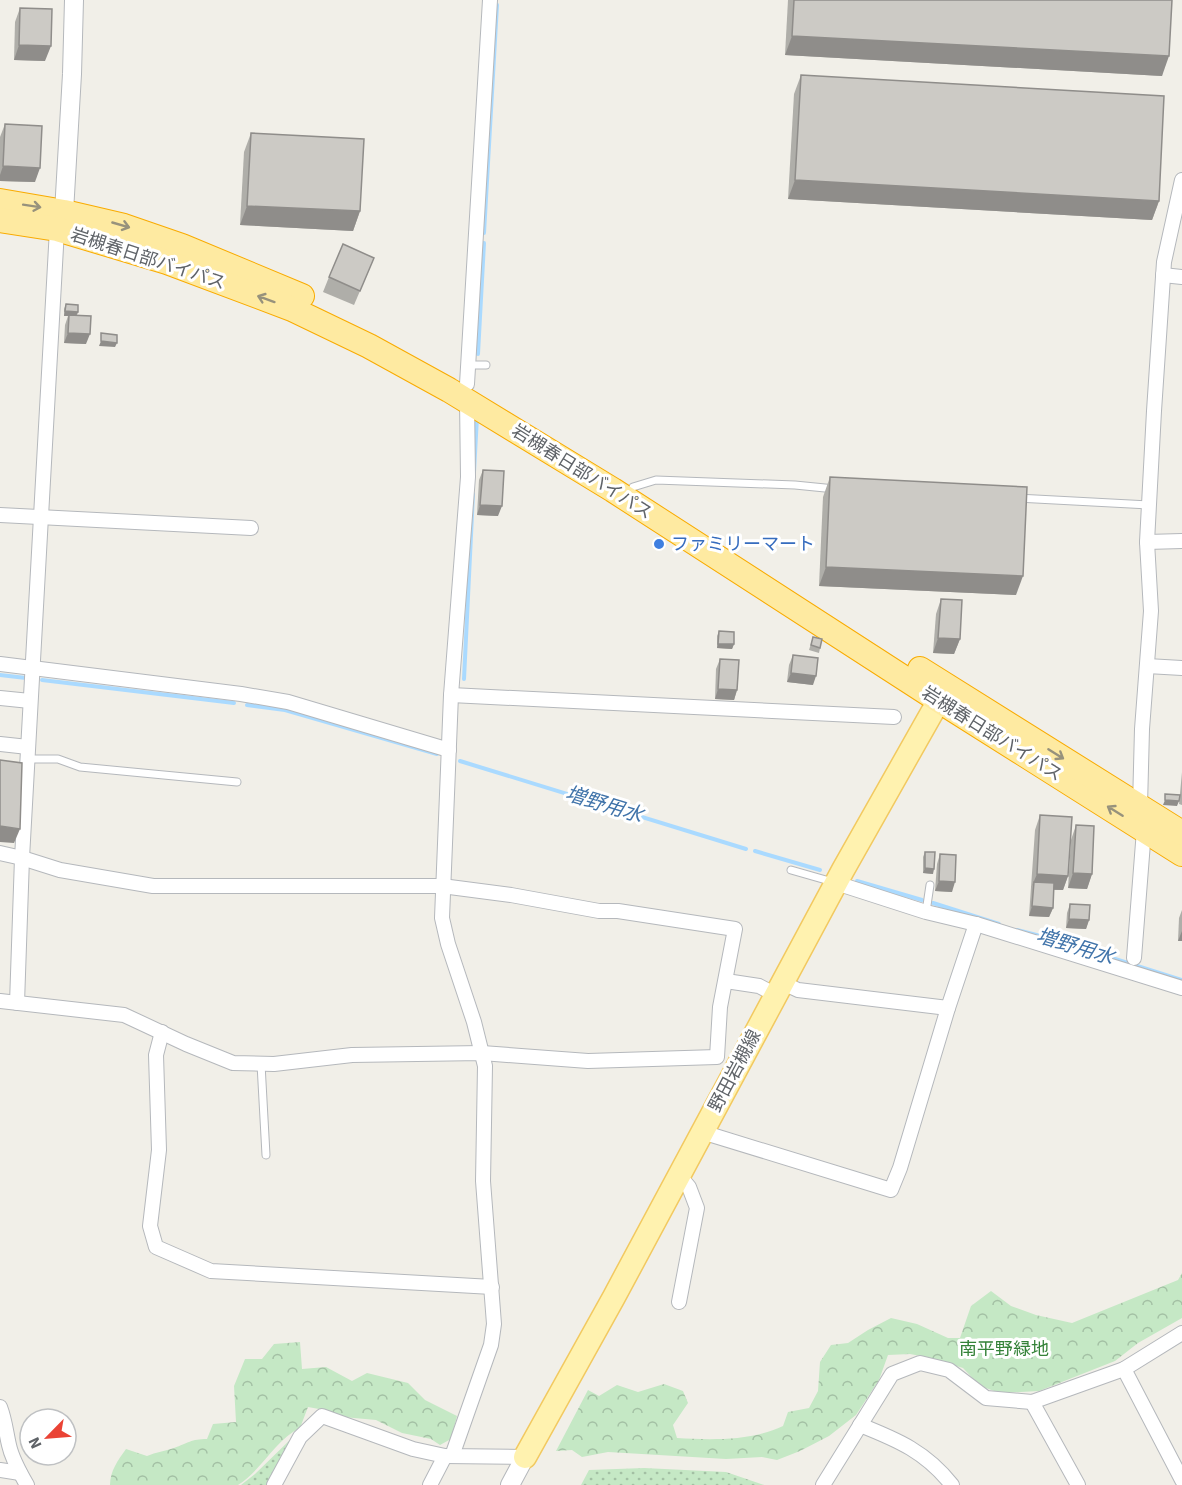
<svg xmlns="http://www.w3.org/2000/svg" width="1182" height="1485" font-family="'Source Sans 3','Noto Sans JP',sans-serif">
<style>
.grass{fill:url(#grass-dots)}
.forest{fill:url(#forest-crowns)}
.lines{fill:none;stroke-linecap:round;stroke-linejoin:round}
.stream{stroke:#aadaff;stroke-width:4}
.service-casing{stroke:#b5b8bc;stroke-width:9}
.minor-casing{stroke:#b5b8bc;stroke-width:16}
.tertiary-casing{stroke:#b5b8bc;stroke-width:20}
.primary-casing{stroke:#f2c960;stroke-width:25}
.trunk-casing{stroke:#f9ab00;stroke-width:26}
.service{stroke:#fff;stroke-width:7}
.minor{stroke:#fff;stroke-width:14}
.tertiary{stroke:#fff;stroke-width:18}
.primary{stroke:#fff2af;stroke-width:22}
.trunk{stroke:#feeaa1;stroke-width:24}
.wall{fill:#afaea9}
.shaded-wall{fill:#8f8d8a}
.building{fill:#cccac5;stroke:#8f8d8a;stroke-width:1.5}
.oneway{stroke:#97927c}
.shop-dot{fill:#3f7fe0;stroke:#fff;stroke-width:2}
.labels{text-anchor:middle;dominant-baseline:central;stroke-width:6;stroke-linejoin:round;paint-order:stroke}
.street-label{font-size:18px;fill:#5f6368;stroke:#fff}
.shop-label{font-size:18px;fill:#366cbe;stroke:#fff;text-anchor:start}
.park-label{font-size:18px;fill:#348238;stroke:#fff}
.water-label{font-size:20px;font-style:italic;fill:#4174aa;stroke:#fff}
</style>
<defs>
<pattern id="grass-dots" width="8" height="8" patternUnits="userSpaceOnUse" patternTransform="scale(1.5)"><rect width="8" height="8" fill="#c5e8c5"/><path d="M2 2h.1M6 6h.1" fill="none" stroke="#a3c0a4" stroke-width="1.8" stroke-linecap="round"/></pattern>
<pattern id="forest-crowns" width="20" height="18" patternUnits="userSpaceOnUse" patternTransform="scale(1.5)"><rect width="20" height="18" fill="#c5e8c5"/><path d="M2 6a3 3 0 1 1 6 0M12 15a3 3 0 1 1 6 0" fill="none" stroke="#a3c0a4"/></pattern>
</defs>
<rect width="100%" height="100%" fill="#f1efe8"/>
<!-- grass -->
<g class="grass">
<path d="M294 1436 267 1485H241L255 1474Z"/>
<path d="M644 1468 726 1472 764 1485H581L589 1470Z"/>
</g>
<!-- forest -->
<g class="forest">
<path d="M1182 1273V1318L1138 1343 1115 1361 1039 1391 1000 1393 980 1386 963 1368 931 1358 910 1354 888 1355 879 1380 856 1415 829 1436 800 1451 777 1460 762 1457 726 1459 608 1452 582 1457 572 1450 556 1451 588 1390 599 1396 617 1385 638 1392 664 1384 683 1391 688 1403 673 1425 677 1438C712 1440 751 1441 783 1426L788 1412 809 1408 818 1391 820 1362 831 1345 848 1343 868 1330 891 1318 917 1324 948 1338H960L971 1306 991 1291 1011 1306 1036 1315 1072 1323 1178 1280Z"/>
<path d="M300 1342 302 1369 326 1367 352 1381 367 1373 408 1383 425 1400 457 1416 451 1439 440 1445 431 1439 402 1433 376 1420 343 1417 330 1411 308 1407 300 1428C275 1440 262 1470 238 1485H110C110 1471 118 1460 126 1449L147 1456C156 1452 165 1451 174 1448 188 1443 191 1439 207 1439L213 1424 236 1422 234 1386 245 1359H262L274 1344Z"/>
</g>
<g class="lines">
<!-- stream -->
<g class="stream">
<path d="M484 233 497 5"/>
<path d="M478 354 484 243"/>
<path d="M474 472 477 417"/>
<path d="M0 675 26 678"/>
<path d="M464 679 473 494"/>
<path d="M42 680 234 703"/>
<path d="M247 705 285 710 437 754"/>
<path d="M460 761 746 849"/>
<path d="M755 851 820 870"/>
<path d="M857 881 922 900"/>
<path d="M933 903 999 924"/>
<path d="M1017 930 1052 939 1182 980"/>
</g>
<defs>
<g id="service">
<path d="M468 365H486"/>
<path d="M633 487 656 480 795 485 835 489"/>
<path d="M1017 498 1149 505"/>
<path d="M27 759H58L80 767 237 782"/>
<path d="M791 870 833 882"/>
<path d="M926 912 930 885"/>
<path d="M261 1064 266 1155"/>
</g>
<g id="minor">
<path d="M1163 275 1182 277"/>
<path d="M467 384 490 0"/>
<path d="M0 515 251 528"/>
<path d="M1147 542 1182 541"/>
<path d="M0 664 241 694 288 702 449 750"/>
<path d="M1147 666 1182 668"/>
<path d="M451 695 894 717"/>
<path d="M0 698 30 701"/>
<path d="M0 744 28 747"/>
<path d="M0 853 22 858 60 870 153 886H442L511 895 599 911H618L735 929 720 1007 717 1057 588 1061 482 1053 352 1055 274 1064 233 1063 186 1044 124 1015 0 1001"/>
<path d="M836 883 926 912 976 924 1182 988"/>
<path d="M1134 958 1144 830 1140 806 1142 729 1151 611 1147 542 1154 411 1164 262 1182 180"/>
<path d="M726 981 759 986 776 995"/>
<path d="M783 983 798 990 948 1008"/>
<path d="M17 1003 22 858 57 229"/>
<path d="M162 1032 156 1055 159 1150 150 1226 156 1247 211 1271 492 1287"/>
<path d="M702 1132 891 1190 900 1168 948 1008 976 924"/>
<path d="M679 1302 697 1208 689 1187 679 1175"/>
<path d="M1124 1369 1182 1480"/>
<path d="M1032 1402 1078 1485"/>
<path d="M0 1407C5 1420 6 1432 9 1445 12 1459 20 1473 27 1485"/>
<path d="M860 1425C898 1440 926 1452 952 1485"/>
<path d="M452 1456 491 1345 494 1324 483 1181 485 1066 474 1022 448 944 442 918 451 695 468 477 467 401"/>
<path d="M0 1470 20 1473"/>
<path d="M274 1485 300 1437 322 1416 413 1449 445 1456 525 1457"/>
<path d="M430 1485 445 1456"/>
<path d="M823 1485 892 1374 920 1363 949 1370 986 1398 1032 1402 1124 1369 1182 1333"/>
</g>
<g id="tertiary">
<path d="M60 222 64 212 72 74 74 0"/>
<path d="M510 1485 525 1457"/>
</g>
<path id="primary" d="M525 1457 614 1297 843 870 947 686"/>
<g id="trunk">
<path d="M0 201 64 212 124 226 182 246 302 296"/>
<path d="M0 220 57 229 167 262 292 309 369 346 449 390 613 490 938 700 1182 854"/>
<path d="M920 669 1182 833"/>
</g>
</defs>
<!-- service casing -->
<use href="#service" class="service-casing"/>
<!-- minor casing -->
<use href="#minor" class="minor-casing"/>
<!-- tertiary casing -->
<use href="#tertiary" class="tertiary-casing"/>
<!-- primary casing -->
<use href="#primary" class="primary-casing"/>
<!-- trunk casing -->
<use href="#trunk" class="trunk-casing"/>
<!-- service -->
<use href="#service" class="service"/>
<!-- minor -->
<use href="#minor" class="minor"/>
<!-- tertiary -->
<use href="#tertiary" class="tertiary"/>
<!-- primary -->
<use href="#primary" class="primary"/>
<!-- trunk -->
<use href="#trunk" class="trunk"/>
</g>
<!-- wall -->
<g class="wall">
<path d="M788 0H1172L1162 76 785 55Z"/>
<path d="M20 8 45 61 14 60 15 22Z"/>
<path d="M801 75 1159 201 1152 220 788 199 794 94Z"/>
<path d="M5 124 35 182 0 181V137Z"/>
<path d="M251 133 360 211 353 231 240 225 244 152Z"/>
<path d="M374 258 354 305 323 292 329 277Z"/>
<path d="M66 304 78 312 77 315 86 344 64 343 65 325 68 316H64V309Z"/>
<path d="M483 470 498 516 477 515 479 480Z"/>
<path d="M830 477 1016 595 819 586 823 497Z"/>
<path d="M941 599 960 639 954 654 933 653 936 614Z"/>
<path d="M719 631 734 644 732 649 717 648V636Z"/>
<path d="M813 637 820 648 819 653 809 650Z"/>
<path d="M793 655 813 685 787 682 789 665Z"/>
<path d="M720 659 737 690 734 700 715 699 716 669Z"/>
<path d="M1182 772V805L1179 804Z"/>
<path d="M1040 815 1068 876 1063 890H1054L1053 908 1049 917 1029 916 1035 830Z"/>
<path d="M1076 825 1092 874 1087 889 1068 888 1071 840Z"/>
<path d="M925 852 933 874 923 873V857Z"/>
<path d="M940 854 952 892 935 891 937 864Z"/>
<path d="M1070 904 1089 920 1086 929 1066 928 1067 913Z"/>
<path d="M1182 910V941H1178L1179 918Z"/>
</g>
<!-- shaded-wall -->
<g class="shaded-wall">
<path d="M792 36 1169 56 1162 76 785 55Z"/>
<path d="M19 45 51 46 45 61 14 60Z"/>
<path d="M3 166 40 168 35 182 0 181V175Z"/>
<path d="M795 180 1159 201 1152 220 788 199Z"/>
<path d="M247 206 360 211 353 231 240 225Z"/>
<path d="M65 311 78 312 76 316H64Z"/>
<path d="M68 333 90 334 86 344 64 343Z"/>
<path d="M101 341 117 343 115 347 99 346Z"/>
<path d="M480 505 502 506 498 516 477 515Z"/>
<path d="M826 567 1023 576 1016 595 819 586Z"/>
<path d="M938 638 960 639 954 654 933 653Z"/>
<path d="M718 644H734L732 649 717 648Z"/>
<path d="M791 673 816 676 813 685 787 682Z"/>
<path d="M718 689 737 690 734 700 715 699Z"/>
<path d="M1165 800 1179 801 1177 806 1163 805Z"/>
<path d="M0 826 20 829 14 843 0 842Z"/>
<path d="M925 868 934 869 933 874 923 873Z"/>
<path d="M1073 873 1092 874 1087 889 1068 888Z"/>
<path d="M1037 874 1068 876 1063 890 1034 889V882L1031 888Z"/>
<path d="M939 881 955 882 952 892 935 891Z"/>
<path d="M1032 906 1053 908 1049 917 1029 916Z"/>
<path d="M1069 919 1089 920 1086 929 1066 928Z"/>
<path d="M1182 931V941H1178Z"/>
</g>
<!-- building -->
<g class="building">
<path d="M794 0H1172L1169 56 792 36Z"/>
<path d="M20 8 52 9 51 46 19 45Z"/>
<path d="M801 75 1164 96 1159 201 795 180Z"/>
<path d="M5 124 42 126 40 168 3 166Z"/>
<path d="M251 133 364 139 360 211 247 206Z"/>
<path d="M343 244 374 258 360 291 329 277Z"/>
<path d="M66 304 78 305V312L65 311Z"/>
<path d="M69 315 91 316 90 334 68 333Z"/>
<path d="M101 333 117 335V343L101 341Z"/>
<path d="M483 470 504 471 502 506 480 505Z"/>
<path d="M830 477 1027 487 1023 576 826 567Z"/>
<path d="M941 599 962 600 960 639 938 638Z"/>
<path d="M719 631 734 632V644H718Z"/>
<path d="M813 637 822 639 820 648 811 645Z"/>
<path d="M793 655 818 658 816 676 791 673Z"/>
<path d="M720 659 739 660 737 690 718 689Z"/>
<path d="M0 760 22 763 20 829 0 826Z"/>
<path d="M1165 794 1180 795 1179 801 1165 800Z"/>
<path d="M1040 815 1072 817 1068 876 1037 874Z"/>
<path d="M1076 825 1094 826 1092 874 1073 873Z"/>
<path d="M925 852H935L934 869 925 868Z"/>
<path d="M940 854 956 855 955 882 939 881Z"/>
<path d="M1034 882 1054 883 1053 908 1032 906Z"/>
<path d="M1070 904 1090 905 1089 920 1069 919Z"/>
</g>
<!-- one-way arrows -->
<defs><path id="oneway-shaft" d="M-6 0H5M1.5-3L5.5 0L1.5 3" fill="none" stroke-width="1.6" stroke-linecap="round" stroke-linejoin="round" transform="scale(1.5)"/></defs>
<g class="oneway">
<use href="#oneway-shaft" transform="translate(32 206) rotate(9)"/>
<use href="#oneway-shaft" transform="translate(121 225) rotate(16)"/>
<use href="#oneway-shaft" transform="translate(266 299) rotate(-160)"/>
<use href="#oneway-shaft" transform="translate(1056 754) rotate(32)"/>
<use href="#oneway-shaft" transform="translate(1115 811) rotate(-148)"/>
</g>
<!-- markers -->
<circle class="shop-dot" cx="659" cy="544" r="6"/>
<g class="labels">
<!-- street labels -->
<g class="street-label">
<text transform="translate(148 259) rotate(18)">岩槻春日部バイパス</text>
<text transform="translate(582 472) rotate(32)">岩槻春日部バイパス</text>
<text transform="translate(992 734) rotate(32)">岩槻春日部バイパス</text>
<text transform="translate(735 1071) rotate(-62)">野田岩槻線</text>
</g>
<!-- shop labels -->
<g class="shop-label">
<text x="671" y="544">ファミリーマート</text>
</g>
<!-- park labels -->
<g class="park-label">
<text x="1004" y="1349">南平野緑地</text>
</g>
<!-- water labels -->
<g class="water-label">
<text transform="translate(604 805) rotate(17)">増野用水</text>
<text transform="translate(1075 947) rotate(17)">増野用水</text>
</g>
</g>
<!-- north arrow -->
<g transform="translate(48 1437) rotate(245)"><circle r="28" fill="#ffffff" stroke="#bfc1c3" stroke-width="1.5"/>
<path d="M0-4.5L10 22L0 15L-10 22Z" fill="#ea4335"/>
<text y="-9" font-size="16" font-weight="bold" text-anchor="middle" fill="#5f6368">N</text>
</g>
</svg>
